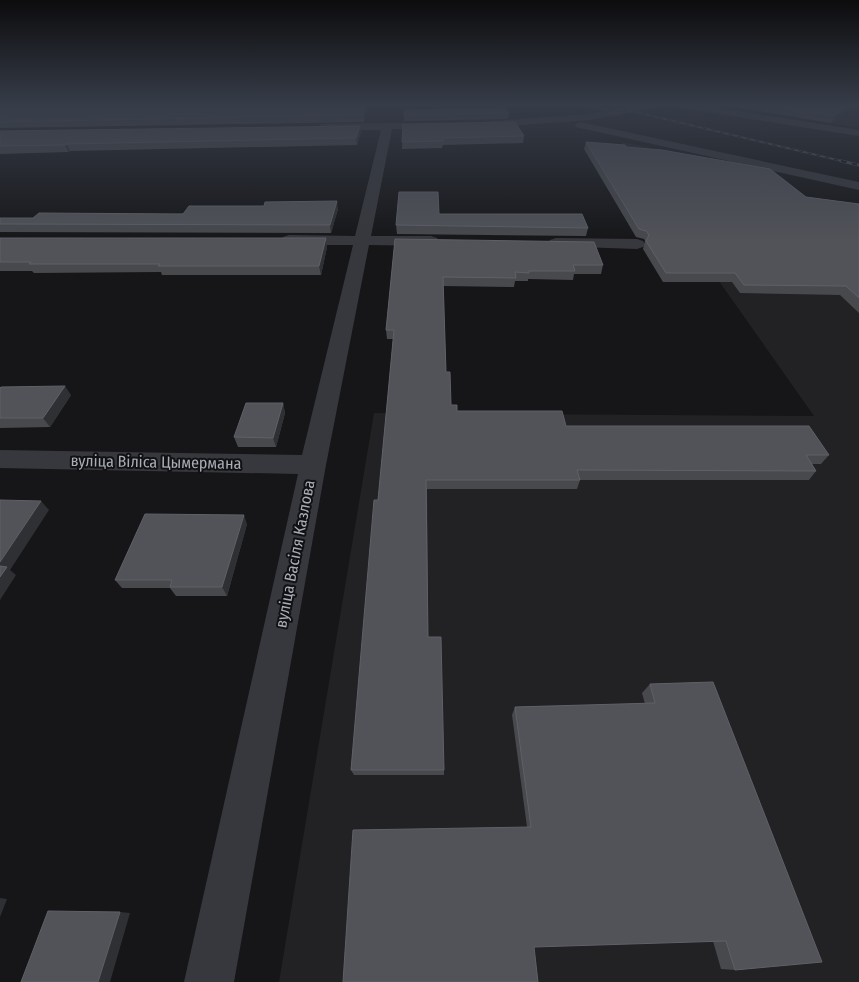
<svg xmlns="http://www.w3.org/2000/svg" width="859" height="982" font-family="'Fira Sans Condensed',sans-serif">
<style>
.built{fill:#222225}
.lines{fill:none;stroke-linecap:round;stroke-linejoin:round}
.service{fill:#37383d;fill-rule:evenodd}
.minor{fill:#37383d;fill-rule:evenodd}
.rail-far1-casing{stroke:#4a4c52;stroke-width:2}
.rail-casing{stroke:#4a4c52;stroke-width:3}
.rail-far1{stroke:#111113;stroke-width:1;stroke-dasharray:4.5;stroke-linecap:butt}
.rail{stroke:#111113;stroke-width:2;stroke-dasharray:5.5;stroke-linecap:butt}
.wall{fill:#47494d}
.shaded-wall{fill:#2f3033}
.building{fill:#525359;stroke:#5f6168}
.labels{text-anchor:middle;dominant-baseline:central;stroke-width:4;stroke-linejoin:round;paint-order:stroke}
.street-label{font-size:16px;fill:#a8adb8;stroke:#111113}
</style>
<rect width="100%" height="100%" fill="#161618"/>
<!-- built -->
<g class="built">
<path d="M716 105H859V127H854Z"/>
<path d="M621 142 774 173 859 248V982H279L374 413 814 416Z"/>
</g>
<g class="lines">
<!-- service -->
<path class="service" d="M580 105H593L619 112 616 114Z"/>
<!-- minor -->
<g class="minor">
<path d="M637 105H659L654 108 589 120 480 128 475 125 480 122 589 114Z"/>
<path d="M676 105H701L859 130V136L681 108Z"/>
<path d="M580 122 859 182V190L576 127 575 125Z"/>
<path d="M387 123H404L409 126 404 129H392L371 236H431L437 238 439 241 437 244 431 246 369 245 326 465 234 982H184L298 474 0 468V450L302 455 353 245H289L283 243 281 240 283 237 289 235 355 236 381 130H322L317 127 322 124Z"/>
<path d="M556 238 637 239 643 241 645 244 643 247 637 249 550 246 548 243 550 240Z"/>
</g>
<defs>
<path id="rail-far1" d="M606 105 846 162"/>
<path id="rail" d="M841 161 859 165"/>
</defs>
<!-- rail-far1 casing -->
<use href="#rail-far1" class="rail-far1-casing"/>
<!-- rail casing -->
<use href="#rail" class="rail-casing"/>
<!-- rail-far1 -->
<use href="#rail-far1" class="rail-far1"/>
<!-- rail -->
<use href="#rail" class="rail"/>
</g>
<!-- wall -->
<g class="wall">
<path d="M0 105H369L364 122 0 128Z"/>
<path d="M726 105H859V109L854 106 831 123Z"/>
<path d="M404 110 509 113 508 119 404 121Z"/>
<path d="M403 124 524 136 523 143 443 145 442 148 402 149Z"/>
<path d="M0 131 361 132 357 145 70 151 68 152 0 154Z"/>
<path d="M586 142 626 147 806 197 859 204V313L840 295 740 293 732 282H663L643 249 645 241 644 239 636 237 584 149Z"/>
<path d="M338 209 331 233 0 232V218H33Z"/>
<path d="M439 214 588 228 586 236 397 234 396 225Z"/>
<path d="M0 238H326L327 247 321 275H162L161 272 34 273 32 271H0Z"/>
<path d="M395 239 603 265 601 274H574L573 280 528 279V281H515L514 287 443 286 446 372 451 405 457 411 566 426 829 455 821 464H812L816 471 809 480H580L577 489H427L428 637 444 770V775H354L351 770 378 500 393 339H387L386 330Z"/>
<path d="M0 388 71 395 50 427 0 428Z"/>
<path d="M283 403 285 413 276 447H238L234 437Z"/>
<path d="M247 524 227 596H176L170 588H122L115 580Z"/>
<path d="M650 684 735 970 721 969 713 941 527 827 512 715 515 707 645 704 642 693Z"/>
</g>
<!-- shaded-wall -->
<g class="shaded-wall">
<path d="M366 105H369L364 122 363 115Z"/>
<path d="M850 105H855L831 123 834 116Z"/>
<path d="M360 126 361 132 357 145 356 138Z"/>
<path d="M67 144 70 151 68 152 65 145Z"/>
<path d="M337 201 338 209 331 233 330 225Z"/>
<path d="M326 238 327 247 321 275 319 266Z"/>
<path d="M65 386 71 395 50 427 43 418Z"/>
<path d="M283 403 285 413 276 447 273 438Z"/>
<path d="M41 501 49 510 10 570 16 575 0 600V562Z"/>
<path d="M244 515 247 524 227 596 222 587Z"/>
<path d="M0 898 7 899 0 917Z"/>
<path d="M120 912 130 913 110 982H98Z"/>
</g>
<!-- building -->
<g class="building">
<path d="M0 105H366L363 115 0 122Z"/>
<path d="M765 105 816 106 850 105 834 116Z"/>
<path d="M505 108 509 113 404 115V110Z"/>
<path d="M515 122 524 136 442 138 443 141 402 142 403 124Z"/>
<path d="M360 126 356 138 67 144 65 145 0 146V131Z"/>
<path d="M586 142 625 145 626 147 662 150 770 169 806 197 859 204V298L846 286 744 285 735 273H666L646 241 649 235 646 231 639 229Z"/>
<path d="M399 192H438L439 214H582L588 228 396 225Z"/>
<path d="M337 201 330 225 0 224V218H33L39 213 183 214 189 206H264L265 202Z"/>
<path d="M0 238H326L319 266H158L160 264H29L31 262H0Z"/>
<path d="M395 239 594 242 603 265H573L575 271H529V273L515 272 516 278 443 277 446 372H450L451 405H457V411H562L566 426H809L829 455H806L816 471 577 470 580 480H426L428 637H441L444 770H351L374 500H378L394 330H386Z"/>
<path d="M65 386 43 418H0V388L1 387Z"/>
<path d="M246 403H283L273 438 234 437Z"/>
<path d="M0 500 41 501 0 562Z"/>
<path d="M145 514 244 515 222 587H170L172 580H115Z"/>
<path d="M0 566 7 567 0 577Z"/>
<path d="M713 682 822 962 735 970 726 941 534 947 538 982H343L353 830 531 827 515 707 655 703 650 684Z"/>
<path d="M48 911 120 912 98 982H21Z"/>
</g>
<!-- sky -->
<linearGradient id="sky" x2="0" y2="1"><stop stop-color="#0c0c0d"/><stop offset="0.43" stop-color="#363c48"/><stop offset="1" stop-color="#363c48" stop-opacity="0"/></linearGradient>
<rect width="859" height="243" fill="url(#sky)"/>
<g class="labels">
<!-- street labels -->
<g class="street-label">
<text transform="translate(156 462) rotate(1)">вуліца Віліса Цымермана</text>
<text transform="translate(295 554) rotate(-79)">вуліца Васіля Казлова</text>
</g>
</g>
</svg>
